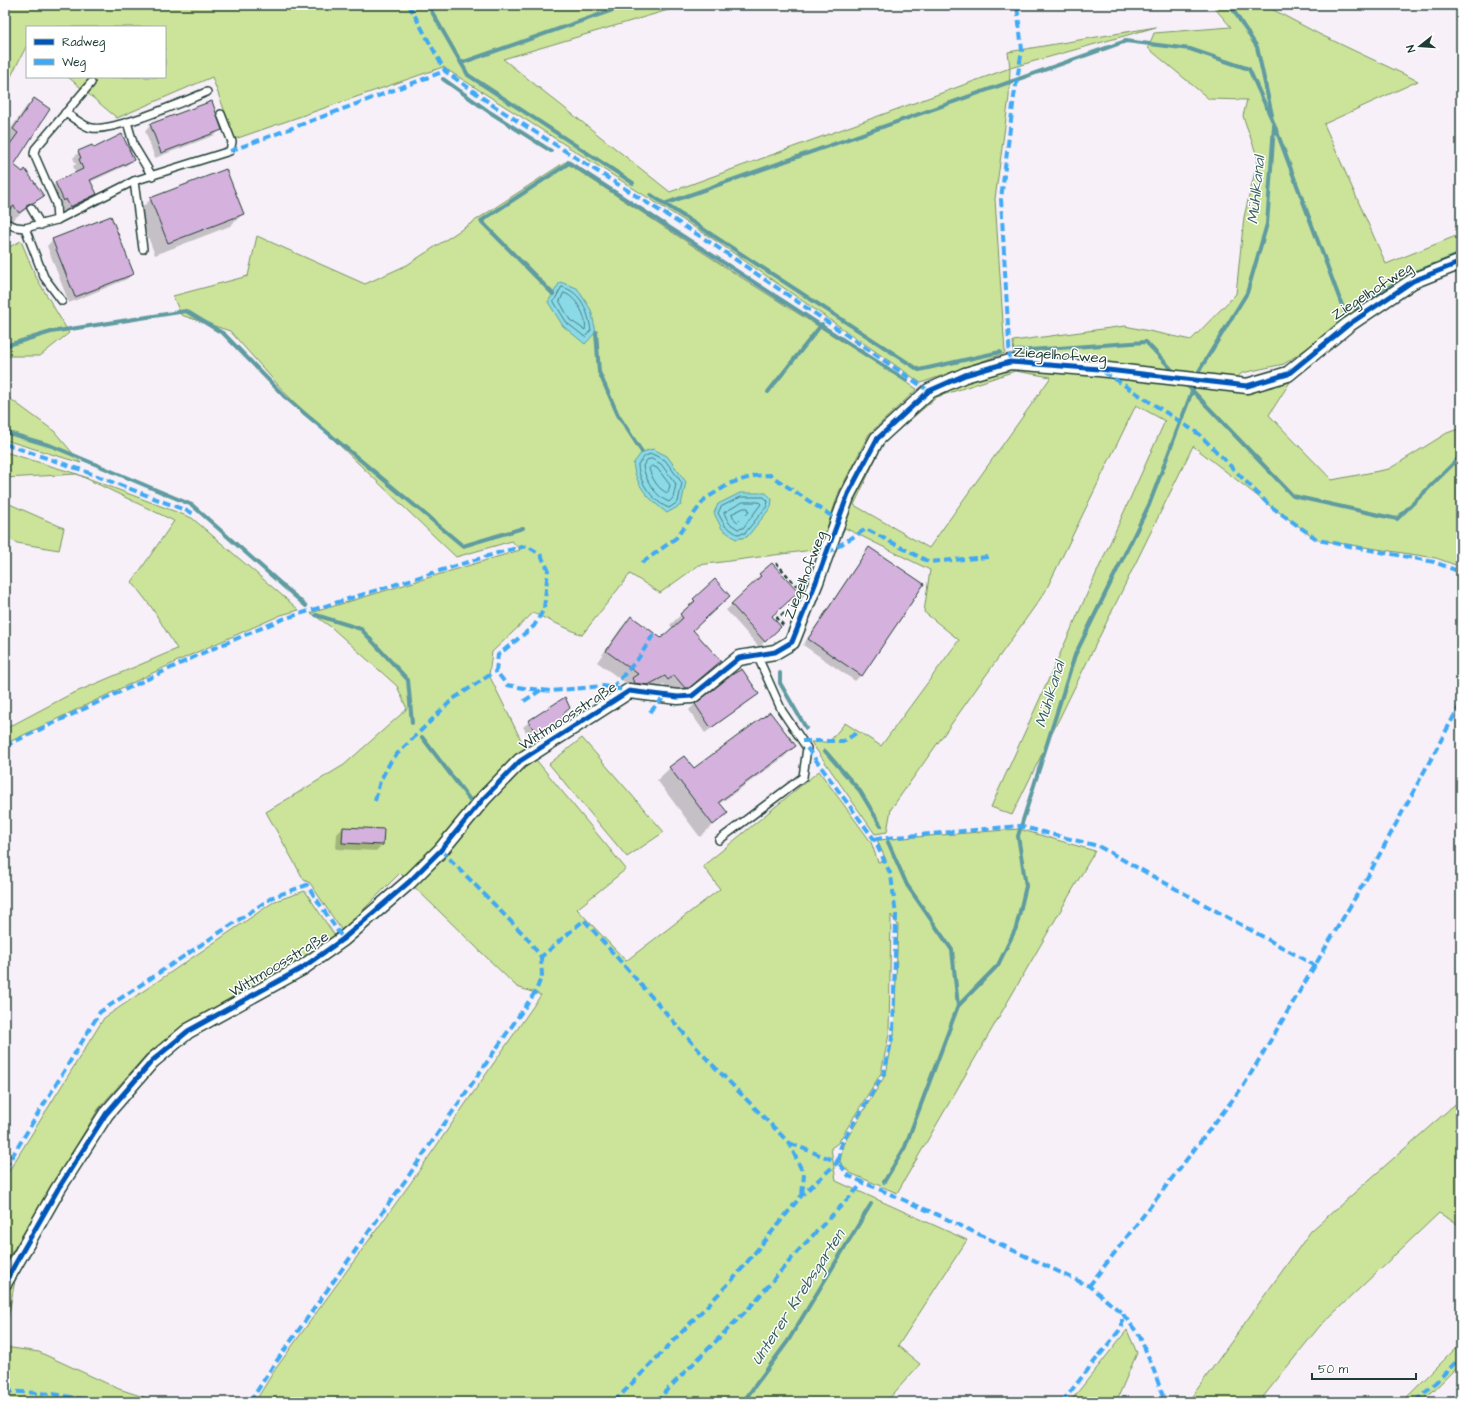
<svg xmlns="http://www.w3.org/2000/svg" width="1466" height="1407" font-family="'Architects Daughter',sans-serif">
<style>
.green{fill:#cce499;stroke:#769066;fill-rule:evenodd}
.water{fill:#8adae8;stroke:#5f9ba0}
.shadow{fill:#0003}
.lines{fill:none;stroke-linecap:round;stroke-linejoin:round}
.shore{stroke:#4a7c7c;stroke-width:1}
.stream{stroke:#5f9ba0;stroke-width:4}
.building{fill:#d5b2dd;stroke:#1f3d34}
.service-casing{stroke:#1f3d34;stroke-width:10}
.minor-casing{stroke:#1f3d34;stroke-width:17}
.path{stroke:#1f3d34;stroke-width:2.5;stroke-dasharray:4 3;stroke-linecap:butt}
.service{stroke:#fff;stroke-width:7}
.minor{stroke:#fff;stroke-width:14}
.quiet{stroke:#3fa9f5;stroke-width:4;stroke-dasharray:8 4;stroke-linecap:butt}
.cycleway-casing{stroke:#fff;stroke-width:8}
.cycleway{stroke:#0057b8;stroke-width:5}
.labels{text-anchor:middle;dominant-baseline:central;stroke-width:3;stroke-linejoin:round;paint-order:stroke}
.street-label{font-size:15px;fill:#1f3d34;stroke:#fff}
.water-label{font-size:16px;font-style:italic;fill:#3a6461;stroke:#fff}
</style>
<rect width="100%" height="100%" fill="#f7f0f8"/>
<filter id="ink" filterUnits="userSpaceOnUse"><feTurbulence type="fractalNoise" baseFrequency=".025" numOctaves="2"/><feDisplacementMap in="SourceGraphic" scale="8" xChannelSelector="R" yChannelSelector="G"/><feConvolveMatrix kernelMatrix="1 2 1 2 8 2 1 2 1" color-interpolation-filters="sRGB"/></filter>
<g filter="url(#ink)">
<!-- green -->
<g class="green">
<path d="M5 5H685L503 59 670 192 1010 68 1008 52 1156 27 1010 68 1009 97 995 199 1005 353 921 383 716 241 443 67 235 139 212 77 117 118 68 77H165V27H27V45L5 88Z"/>
<path d="M1212 5H1264L1319 34 1418 81 1324 124 1386 264 1461 234V258L1408 279 1284 364 1242 373 1223 389 1251 392 1290 382 1269 415 1332 480 1389 469 1447 433 1461 428V567L1436 558 1318 540 1269 505 1193 446 1012 815 991 807 1165 421 1136 405 1045 592 891 809 887 832 875 834 811 742H829L845 723 881 746 959 640 924 612 930 570 845 528 835 546H831L878 441 931 393 1010 365 1078 374 1014 357 1013 341 1125 326 1191 340 1236 294 1244 217 1258 159 1243 116 1247 100 1209 99 1148 48 1154 33 1231 27ZM1015 371 1051 377 929 548 854 505 883 443 937 397Z"/>
<path d="M565 162 739 276 917 389 869 434 839 492 820 549 699 565 660 593 630 574 582 635 533 613 492 652 489 675 523 744 626 869 577 909 626 961 720 889 703 866 819 771 871 842 878 862 886 860 877 840 1019 829 1095 851 897 1193 850 1173 840 1162 843 1145 886 1074 894 1033 898 925 891 915 889 1034 881 1073 838 1143 831 1148 836 1181 967 1240 898 1346 920 1364 886 1402H255L274 1371 412 1181 541 995 517 987 400 873 342 931 310 883 304 880 266 812 344 765 407 709 397 686 331 627 311 613 520 550 512 541 456 557 286 394 230 331 181 315 173 296 248 276 257 236 365 284 407 265Z"/>
<path d="M21 241 36 277 69 333 40 356H5V249Z"/>
<path d="M5 395 54 431 81 463 5 440Z"/>
<path d="M5 452 77 474 192 518 299 610 281 615 186 657 5 744V729L69 695 177 649 152 608 132 582 174 521 77 474 5 478Z"/>
<path d="M5 502 64 528 59 550 17 543 5 536Z"/>
<path d="M582 738 664 832 627 857 549 764Z"/>
<path d="M305 891 335 936 301 961 185 1025 146 1055 99 1108 5 1264V1177L104 1018 275 901Z"/>
<path d="M1461 1099V1226L1439 1213 1319 1327 1259 1402H1188L1311 1231Z"/>
<path d="M15 1280 5 1335V1291Z"/>
<path d="M1127 1330 1137 1353 1116 1402H1070Z"/>
<path d="M1461 1343V1363L1422 1402H1402Z"/>
<path d="M5 1347 39 1352 119 1389 159 1402H7L9 1399 5 1397Z"/>
</g>
<!-- water -->
<g class="water">
<path d="M560 282 577 288 591 310 596 332 585 344 563 326 548 302Z"/>
<path d="M653 449 667 456 686 482 681 505 667 513C648 498 637 488 633 464L642 452Z"/>
<path d="M740 493H766L772 499 771 507 747 537 736 539 722 529 714 513 718 504Z"/>
</g>
<!-- shadow -->
<g class="shadow">
<path d="M34 99 12 165 43 196 11 221 5 213V149L11 141 5 137 26 107Z"/>
<path d="M151 125 221 129 215 135 155 158 145 131Z"/>
<path d="M93 149 133 159 127 165 90 182 96 194 90 200 63 213 60 205 58 206 50 189 56 183 76 173 73 166 76 164 73 158 79 152Z"/>
<path d="M151 199 243 214 230 226 155 255 138 211Z"/>
<path d="M53 240 133 273 127 279 69 303 47 246Z"/>
<path d="M870 548 861 675 855 681 803 645 864 554Z"/>
<path d="M772 564 771 617 774 633 759 647 726 610 756 583 754 581Z"/>
<path d="M715 580 692 630 720 661 678 698H675L663 684 658 690 654 686 637 695 622 689 627 684 597 662 621 628 631 618 661 639 673 628 670 625 685 611 684 610Z"/>
<path d="M758 694 705 733 689 710 695 704Z"/>
<path d="M562 714 564 717 558 723 531 740 523 727 529 722Z"/>
<path d="M795 746 783 758 719 804 726 813 700 837 657 780 670 768 693 770Z"/>
<path d="M343 828 382 845 376 851 336 849 337 834Z"/>
</g>
<g class="lines">
<!-- shore -->
<g class="shore">
<path d="M562 287C582 292 588 312 591 330L585 337 567 323 554 302Z"/>
<path d="M564 293C576 296 588 318 585 330L570 320 560 302Z"/>
<path d="M652 454 665 460 682 483 678 502 669 508C653 502 638 481 638 464L645 456Z"/>
<path d="M652 459 661 464 676 484 673 498 669 502C656 497 645 480 643 466L647 460Z"/>
<path d="M652 466 657 468 670 485 668 493C658 490 652 478 649 469Z"/>
<path d="M741 497H764L768 501 767 506 745 533 737 534 725 526 718 513 721 507Z"/>
<path d="M743 502H759L761 504 743 528 738 529 729 523 724 513Z"/>
<path d="M744 508H748L749 511 738 522 734 519 732 514Z"/>
</g>
<!-- stream -->
<g class="stream">
<path d="M428 5 468 75 633 183"/>
<path d="M1230 5 1257 47 1272 115"/>
<path d="M461 63 627 5"/>
<path d="M443 79 488 111 551 151"/>
<path d="M568 162 907 381"/>
<path d="M651 195 919 370 1000 352"/>
<path d="M664 204 1126 41 1190 49 1249 69 1274 124 1346 316"/>
<path d="M1406 276 1461 254"/>
<path d="M553 294 481 221 569 163"/>
<path d="M1356 309 1395 283"/>
<path d="M596 332 599 372 618 415 642 452"/>
<path d="M5 346 51 332 186 311 224 334 285 397 463 546 523 528"/>
<path d="M1015 351 1146 342 1176 374"/>
<path d="M1199 371 1247 293 1267 224 1274 126"/>
<path d="M1186 384 1293 496 1397 519 1461 456"/>
<path d="M768 392 822 324"/>
<path d="M5 432 52 446 192 505 306 606"/>
<path d="M316 615 361 629 408 680 412 723"/>
<path d="M780 673V683L806 728"/>
<path d="M422 737 470 800"/>
<path d="M825 751 860 791 881 826"/>
<path d="M958 1006 998 965 1016 928 1026 886 1018 836 1075 655 1149 505 1194 386"/>
<path d="M884 1182 905 1147 958 1006 952 950 907 885 888 842"/>
<path d="M743 1402 788 1341 871 1204"/>
</g>
</g>
<!-- building -->
<g class="building">
<path d="M34 98 50 109 14 165 23 172 25 169 44 196 33 203 28 204 26 208 19 213 14 206 5 212V151L18 133 13 129Z"/>
<path d="M212 101 222 130 161 153 150 124Z"/>
<path d="M122 134 134 160 90 180 97 194 70 207 66 199 64 201 55 182 83 169 79 159 81 158 78 151 92 145 94 148Z"/>
<path d="M226 169 244 214 168 243 150 198Z"/>
<path d="M111 216 134 274 75 297 52 239Z"/>
<path d="M869 547 924 584 862 676 808 639Z"/>
<path d="M772 563 799 592 772 616 781 627 765 642 731 604 761 576 759 574Z"/>
<path d="M715 579 730 596 693 630 721 661 689 688H685L674 675 668 680 665 676 648 685 634 683 632 678 638 674 606 651 631 616 661 638 683 618 680 614 695 601 693 599Z"/>
<path d="M742 669 759 694 711 728 695 704 733 674Z"/>
<path d="M565 697 570 708 563 714 565 717 537 734 528 721Z"/>
<path d="M770 712 796 746 719 802 728 813 713 825 669 767 684 756 694 768Z"/>
<path d="M343 827 384 829 383 845 342 843Z"/>
</g>
<g class="lines">
<defs>
<g id="service">
<path d="M65 113C73 117 84 127 92 128 114 132 184 101 207 92"/>
<path d="M127 122 134 146 152 176"/>
<path d="M134 181 143 249"/>
<path d="M31 208 41 225"/>
<path d="M57 220 56 204 34 154 35 149 91 83"/>
<path d="M5 223 16 227 25 228 57 220 134 181 230 151 232 142 221 114"/>
<path d="M25 228 44 277 62 301"/>
<path d="M719 840 803 777 807 748 782 711 757 655"/>
</g>
<path id="minor" d="M5 1282 58 1189 106 1114 152 1061 188 1031 302 968 343 939 409 882 441 850 484 798 520 761 629 691 678 697 692 696 739 658 775 652 792 642 816 582 848 494 877 439 929 391 965 375 1010 362 1099 369 1247 386 1288 374 1348 325 1413 281 1461 262"/>
</defs>
<!-- service casing -->
<use href="#service" class="service-casing"/>
<!-- minor casing -->
<use href="#minor" class="minor-casing"/>
<!-- path -->
<g class="path">
<path d="M776 563 796 585H801"/>
<path d="M784 613 777 618 784 626"/>
</g>
<!-- service -->
<use href="#service" class="service"/>
<!-- minor -->
<use href="#minor" class="minor"/>
<!-- quiet -->
<g class="quiet">
<path d="M409 5 445 71 494 106 714 245 929 391"/>
<path d="M230 151 445 71"/>
<path d="M1010 362 1001 199 1014 97 1022 50 1017 5"/>
<path d="M1104 372 1199 434 1269 505 1318 540 1434 562 1461 572"/>
<path d="M5 444 79 469 195 514"/>
<path d="M827 553 866 529 929 562 989 557"/>
<path d="M642 563 676 538 705 499 731 483 754 476 770 475 839 521"/>
<path d="M612 688 638 659 655 632"/>
<path d="M524 701 541 690"/>
<path d="M650 712 665 696"/>
<path d="M802 741H844L858 732"/>
<path d="M5 746 207 651 283 619 504 551 527 546 540 554 548 569 544 609 534 626 498 655 496 671 507 685 524 688 551 691 603 686 629 691"/>
<path d="M807 748 874 839 891 875 896 915 893 1034 884 1073 841 1144 838 1162 849 1176 938 1215 1089 1286 1122 1313 1139 1335 1152 1365 1165 1402"/>
<path d="M375 801 380 781 392 759 453 699 496 671"/>
<path d="M874 839 1019 826 1098 846 1316 966"/>
<path d="M441 850 527 938 541 957 584 920 703 1055 789 1143 804 1175 802 1195"/>
<path d="M5 1168 100 1012 273 897 307 885 343 939"/>
<path d="M1089 1286 1244 1085 1368 876 1461 703"/>
<path d="M5 1391 53 1394 101 1402"/>
<path d="M250 1402 271 1369 407 1178 536 991 542 975 541 957"/>
<path d="M614 1402 735 1277 802 1195 838 1162 789 1143"/>
<path d="M655 1402 751 1306 798 1251 863 1183"/>
<path d="M1062 1402 1122 1327V1313"/>
<path d="M1416 1402 1461 1357"/>
</g>
<defs>
<path id="cycleway" d="M5 1282 58 1189 106 1114 152 1061 188 1031 302 968 343 939 409 882 441 850 484 798 520 761 629 691 678 697 692 696 739 658 775 652 792 642 816 582 848 494 877 439 929 391 965 375 1010 362 1099 369 1247 386 1288 374 1348 325 1413 281 1461 262"/>
</defs>
<!-- cycleway casing -->
<use href="#cycleway" class="cycleway-casing"/>
<!-- cycleway -->
<use href="#cycleway" class="cycleway"/>
</g>
</g>
<g class="labels">
<!-- street labels -->
<g class="street-label">
<text transform="translate(1372 291) rotate(-33)">Ziegelhofweg</text>
<text transform="translate(1060 355) rotate(4)">Ziegelhofweg</text>
<text transform="translate(805 575) rotate(-69)">Ziegelhofweg</text>
<text transform="translate(568 716) rotate(-33)">Wittmoosstraße</text>
<text transform="translate(279 964) rotate(-31)">Wittmoosstraße</text>
</g>
<!-- water labels -->
<g class="water-label">
<text transform="translate(1256 190) rotate(-84)">Mühlkanal</text>
<text transform="translate(1050 694) rotate(-73)">Mühlkanal</text>
<text transform="translate(798 1297) rotate(-57)">Unterer Krebsgarten</text>
</g>
</g>
<!-- margin -->
<rect width="1466" height="1407" fill="none" stroke="#fff" stroke-width="20"/>
<rect x="10" y="10" width="1446" height="1387" fill="none" stroke="#1f3d34" stroke-width="1.5" filter="url(#ink)"/>
<!-- legend -->
<rect x="26" y="26" width="140" height="52" fill="#ffffff" stroke="#a5b1ae"/>
<rect x="34" y="39" width="20" height="6" fill="#0057b8" stroke="#a5b1ae"/>
<text x="62" y="46" font-size="12" fill="#1f3d34">Radweg</text>
<rect x="34" y="59" width="20" height="6" fill="#3fa9f5" stroke="#a5b1ae"/>
<text x="62" y="66" font-size="12" fill="#1f3d34">Weg</text>
<!-- north arrow -->
<g transform="translate(1420 46) rotate(253)" stroke="#ffffff" stroke-width="3" paint-order="stroke">
<path d="M0-3L7 15L0 10L-7 15Z" fill="#1f3d34"/>
<text y="-6" font-size="11" font-weight="bold" text-anchor="middle" fill="#1f3d34">N</text>
</g>
<!-- scale -->
<path d="M1312 1373v6h104v-6" fill="none" stroke="#1f3d34" stroke-width="2"/>
<text x="1318" y="1373" font-size="12" fill="#1f3d34" stroke="#ffffff" stroke-width="3" paint-order="stroke">50 m</text>
</svg>
